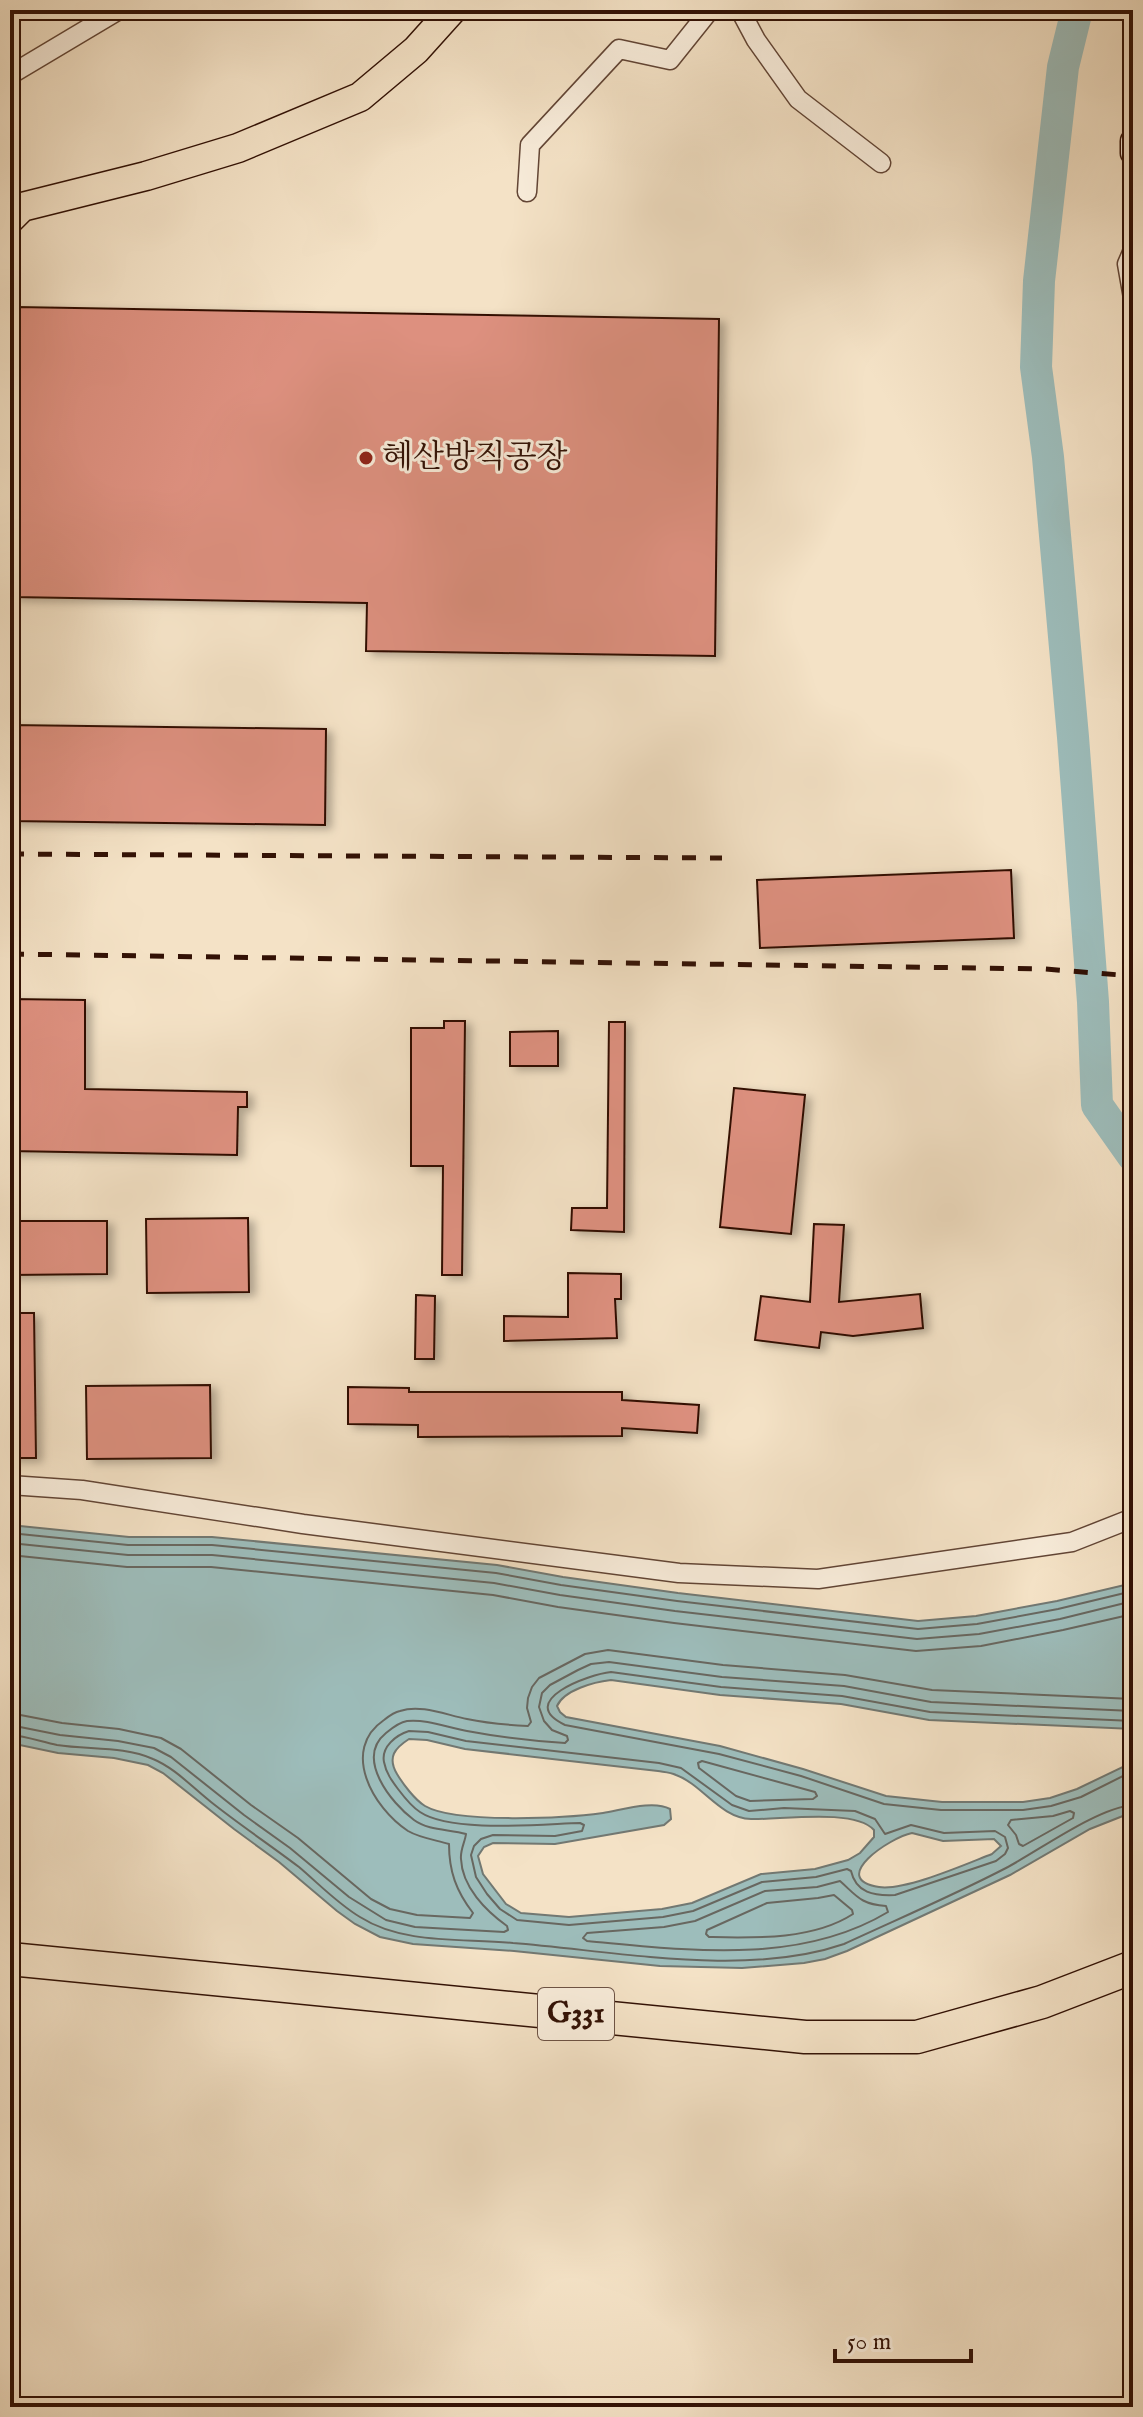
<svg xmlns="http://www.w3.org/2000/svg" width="1143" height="2417" font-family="'IM FELL English','Noto Serif KR',serif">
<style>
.water{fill:#9dbdbb;stroke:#727872;stroke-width:2;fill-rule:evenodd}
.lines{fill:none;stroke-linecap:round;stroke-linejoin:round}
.shore{stroke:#686760;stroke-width:2}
.river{stroke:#9dbdbb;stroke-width:32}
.building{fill:#dd907f;stroke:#321105;stroke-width:2;filter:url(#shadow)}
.street-casing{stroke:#624535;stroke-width:21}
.secondary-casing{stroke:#321105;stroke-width:27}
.primary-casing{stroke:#321105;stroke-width:31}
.highway-casing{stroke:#321105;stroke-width:35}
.street{stroke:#f8ecda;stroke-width:18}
.secondary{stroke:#f8ecda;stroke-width:24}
.primary{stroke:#f4e2c6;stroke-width:28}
.highway{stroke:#f4e2c6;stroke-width:32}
.rail{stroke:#321105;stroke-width:5;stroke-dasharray:14 14;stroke-linecap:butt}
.poi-dot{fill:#8f2418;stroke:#f8ecda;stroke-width:3}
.labels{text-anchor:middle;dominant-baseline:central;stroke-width:6;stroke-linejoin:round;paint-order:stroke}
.shield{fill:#f8ecda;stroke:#6d5345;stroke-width:2}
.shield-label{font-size:30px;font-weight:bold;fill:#321105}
.poi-label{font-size:32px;fill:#321105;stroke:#f8ecda;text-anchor:start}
</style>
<defs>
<filter id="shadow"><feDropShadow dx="6" dy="3.5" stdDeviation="4" flood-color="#0004"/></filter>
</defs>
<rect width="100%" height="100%" fill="#f4e2c6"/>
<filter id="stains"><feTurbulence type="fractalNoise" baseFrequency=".0025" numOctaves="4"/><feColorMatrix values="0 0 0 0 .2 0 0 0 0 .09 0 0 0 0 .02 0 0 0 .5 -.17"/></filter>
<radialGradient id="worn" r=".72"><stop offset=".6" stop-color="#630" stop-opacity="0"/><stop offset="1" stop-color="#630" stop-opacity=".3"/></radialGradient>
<!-- water -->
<path class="water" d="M10 1525 129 1537H212L497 1565 563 1577 678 1593 918 1621 976 1616 1057 1601 1133 1583V1729L929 1720 841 1704 720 1695 611 1680C594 1682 564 1690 557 1706L560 1712 566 1717 720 1746 803 1769 886 1796 942 1802H1023L1050 1798 1077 1789 1133 1762V1812L1090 1829 1010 1875 847 1951 825 1959 804 1963 742 1968 660 1966 514 1951 413 1944 380 1937 355 1924 337 1911 279 1862 234 1829 163 1773 148 1765 114 1758 58 1753 10 1743ZM409 1739 427 1740 465 1749 658 1771C663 1772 670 1772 676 1775 703 1785 720 1818 751 1819 780 1820 854 1808 874 1830V1837L860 1853 848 1860 815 1869 761 1874 692 1903 662 1909 569 1917 521 1913 506 1904 483 1874 478 1856 484 1847 493 1843 555 1844 664 1825 671 1819 670 1809C653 1800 622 1810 603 1813 567 1818 456 1824 425 1806 415 1800 403 1784 397 1774 387 1757 395 1748 409 1739ZM912 1833 943 1841 994 1839 1001 1846 992 1854C966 1864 905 1891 879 1887 827 1879 891 1837 912 1833Z"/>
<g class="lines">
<!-- shore -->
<g class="shore">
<path d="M10 1533 128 1545H212L496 1573 561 1585 677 1601 918 1629 977 1624 1058 1609 1133 1591"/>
<path d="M10 1543 128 1555H212L494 1583 560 1595 675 1611 917 1639 979 1634 1060 1619 1133 1601"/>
<path d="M10 1555 127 1567H211L493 1595 558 1607 674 1623 916 1651 981 1646 1063 1630 1133 1614"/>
<path d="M10 1713 62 1723 119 1729 161 1738 181 1749 251 1805 298 1838 371 1899 390 1909 417 1915 470 1918 473 1913C456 1891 449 1871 449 1844 436 1840 420 1838 408 1831 373 1808 340 1750 384 1720 389 1716 394 1712 400 1711 421 1704 446 1715 467 1719 486 1723 508 1725 528 1726L531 1722 527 1708 528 1698 532 1687 539 1678 585 1654 608 1650 723 1665 845 1675 932 1690 1133 1699"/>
<path d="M1133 1721 930 1712 842 1696 721 1687 611 1672C590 1674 514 1701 565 1725L719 1754 801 1776 884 1804 941 1810H1023L1051 1806 1081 1797 1133 1771"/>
<path d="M10 1725 60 1735 118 1741 154 1748 171 1757 244 1815 290 1848 349 1897 386 1920 415 1927 504 1932 508 1930 507 1926C486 1911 462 1887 461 1859 460 1850 465 1842 466 1834 450 1829 429 1831 414 1820 391 1803 355 1758 386 1733 392 1728 400 1722 407 1721 428 1719 448 1728 467 1731 499 1737 533 1741 565 1743L568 1740 567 1736 552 1730 544 1721 539 1707 542 1693 550 1685 578 1670 591 1664 609 1662 722 1677 844 1686 931 1702 1133 1711"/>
<path d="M409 1731 428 1732 466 1741 659 1763 681 1768 732 1805 749 1811 784 1808 855 1811 875 1819 885 1834 911 1825 944 1833 995 1831 1005 1837 1008 1848 1005 1854 996 1861 895 1895C874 1896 856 1893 851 1871L847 1869 816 1877 762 1882 693 1911 663 1917 569 1925 517 1920 500 1909 487 1894 476 1877 471 1855 474 1846 481 1839 493 1835 555 1836 582 1831 584 1825 580 1823C542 1824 451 1833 420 1812 412 1807 404 1797 398 1789 392 1781 386 1773 384 1762 381 1747 396 1735 409 1731Z"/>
<path d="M10 1735C26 1736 42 1742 57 1745 89 1750 124 1746 153 1759 175 1768 193 1788 211 1802 240 1825 270 1845 299 1867 319 1884 338 1904 360 1917 404 1945 463 1938 513 1943 616 1951 745 1978 844 1944 898 1919 954 1895 1006 1868 1040 1850 1097 1808 1133 1805"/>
<path d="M702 1761 815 1792 817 1796 813 1799 750 1801 736 1796 699 1768 698 1763Z"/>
<path d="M1070 1811 1074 1813 1073 1818 1023 1846 1019 1844 1016 1835 1008 1825 1011 1820 1053 1816Z"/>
<path d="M840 1881C857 1896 860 1904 886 1906L888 1912C798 1966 686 1950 587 1941L583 1938 587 1933 664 1927 695 1921 765 1891 817 1887Z"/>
<path d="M834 1895 852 1910 853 1914C813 1940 755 1938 709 1937L706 1934 707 1930 767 1903 818 1898Z"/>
</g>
<!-- river -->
<path class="river" d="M1077 10 1063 67 1039 281 1036 367 1048 457 1073 737 1093 1002 1097 1105 1133 1156"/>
</g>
<!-- building -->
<g class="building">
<path d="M17 307 719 319 715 656 366 651 367 603 13 597Z"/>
<path d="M10 725 326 729 325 825 10 821Z"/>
<path d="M1011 870 1014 938 760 948 757 880Z"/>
<path d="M10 999 85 1000V1089L247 1092V1107H238L237 1155 10 1151Z"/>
<path d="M444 1021H465L462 1275H442L443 1166H411V1028H444Z"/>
<path d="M609 1022H625L624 1232 571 1230 572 1208H607Z"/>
<path d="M558 1031V1066H510V1032Z"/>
<path d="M734 1088 805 1095 791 1234 720 1227Z"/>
<path d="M248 1218 249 1292 147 1293 146 1219Z"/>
<path d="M10 1221H107V1274L10 1275Z"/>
<path d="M814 1224 844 1225 839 1302 920 1294 923 1328 853 1336 821 1332 819 1348 755 1340 761 1296 810 1302Z"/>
<path d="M568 1273 621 1274V1299H615L617 1338 504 1341V1316L568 1317Z"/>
<path d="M416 1295 435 1296 434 1359H415Z"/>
<path d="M10 1313H34L36 1458H10Z"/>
<path d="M210 1385 211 1458 87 1459 86 1386Z"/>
<path d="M348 1387 409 1388V1392H622V1400L699 1405 697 1433 622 1428V1436L418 1437V1425L348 1424Z"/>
</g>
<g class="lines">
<defs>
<g id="street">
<path d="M740 10 756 40 798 99 881 163"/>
<path d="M10 75 119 10"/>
<path d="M527 192 530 145 619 49 670 60 710 10"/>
<path d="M1133 250 1127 264 1133 298"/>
<path d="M10 1485 82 1490 303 1524 679 1573 818 1579 1072 1542 1133 1518"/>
</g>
<path id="secondary" d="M1133 141V153"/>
<path id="primary" d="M10 219 22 207 146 176 238 148 360 97 416 50 452 10"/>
<path id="highway" d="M10 1959 805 2037H917L1042 2002 1133 1967"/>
</defs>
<!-- street casing -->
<use href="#street" class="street-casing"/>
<!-- secondary casing -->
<use href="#secondary" class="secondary-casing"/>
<!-- primary casing -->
<use href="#primary" class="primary-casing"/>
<!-- highway casing -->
<use href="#highway" class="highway-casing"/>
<!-- street -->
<use href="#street" class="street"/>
<!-- secondary -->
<use href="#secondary" class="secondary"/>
<!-- primary -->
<use href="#primary" class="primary"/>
<!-- highway -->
<use href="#highway" class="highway"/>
<!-- rail -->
<g class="rail">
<path d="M10 854 722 858"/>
<path d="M10 954 1045 969 1133 976"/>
</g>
</g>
<!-- markers -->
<circle class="poi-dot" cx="366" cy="458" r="8"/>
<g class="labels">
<!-- shield labels -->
<rect class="shield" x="538" y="1988" width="76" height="52" rx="6"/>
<g class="shield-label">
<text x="576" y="2014">G331</text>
</g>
<!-- poi labels -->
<g class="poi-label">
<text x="382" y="458">혜산방직공장</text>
</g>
</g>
<!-- margin -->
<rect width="1143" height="2417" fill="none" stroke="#f4e2c6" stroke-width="40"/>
<rect x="12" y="12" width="1119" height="2393" fill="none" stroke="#321105" stroke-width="4"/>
<rect x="20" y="20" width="1103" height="2377" fill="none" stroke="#321105" stroke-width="2"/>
<!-- scale -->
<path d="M835 2349v12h136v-12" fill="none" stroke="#321105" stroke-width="4"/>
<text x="847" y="2349" font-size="24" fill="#321105" stroke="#f8ecda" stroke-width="6" paint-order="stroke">50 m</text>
<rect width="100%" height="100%" filter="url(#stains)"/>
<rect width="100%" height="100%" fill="url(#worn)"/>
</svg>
